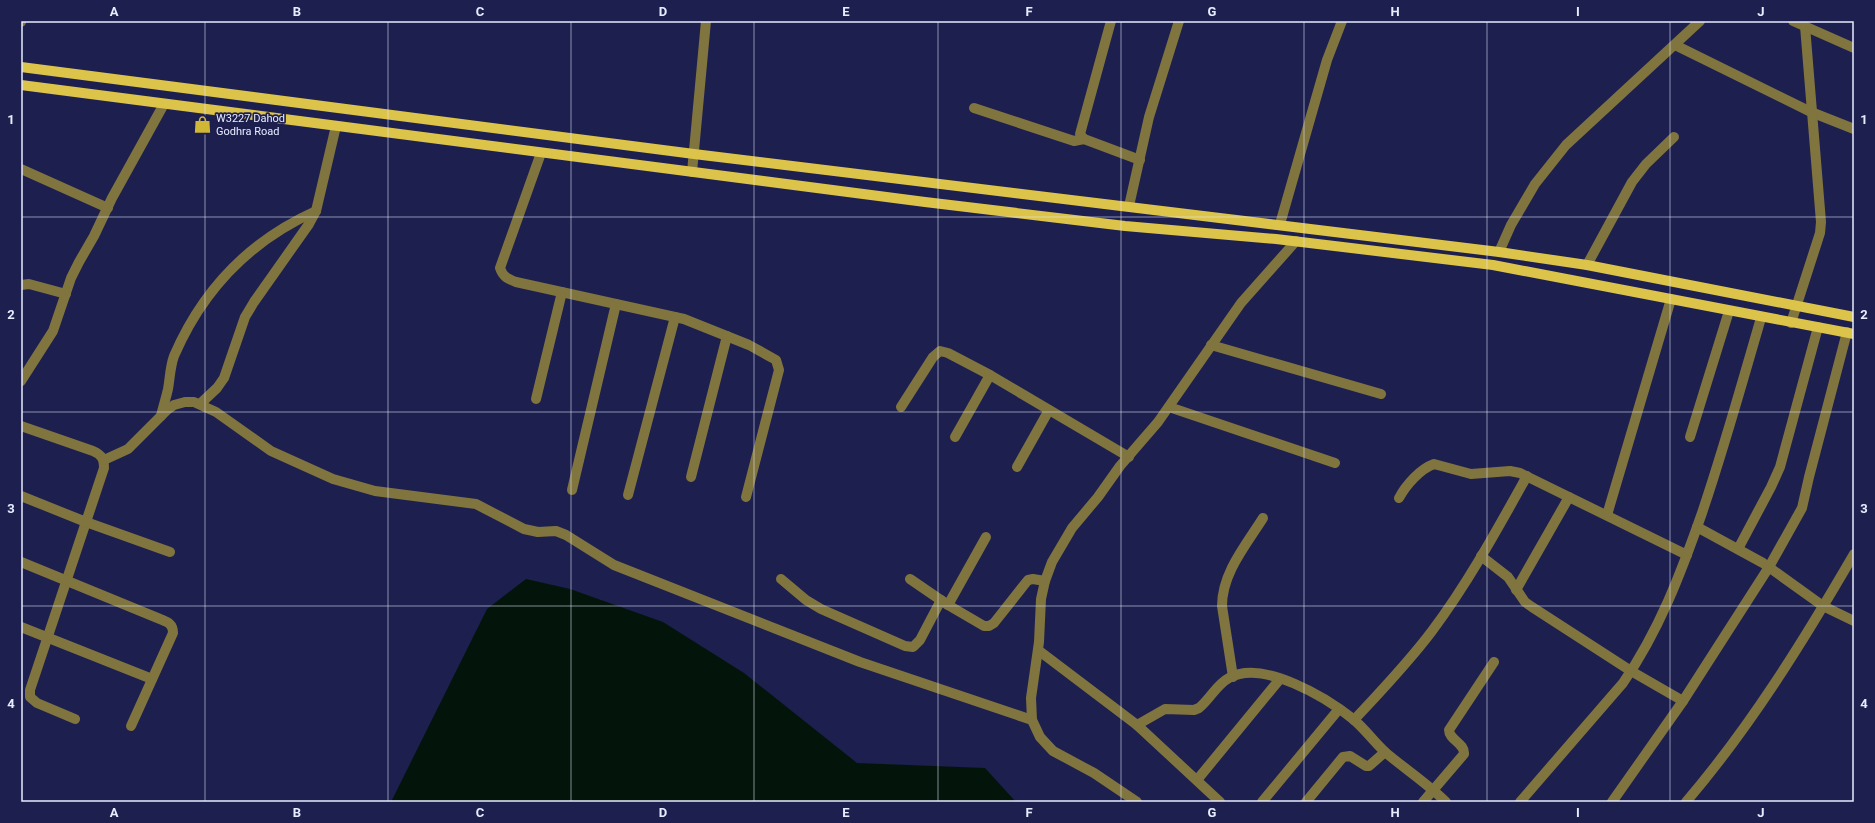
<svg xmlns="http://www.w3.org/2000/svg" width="1875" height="823" font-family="Roboto,sans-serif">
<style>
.water{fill:#03150b}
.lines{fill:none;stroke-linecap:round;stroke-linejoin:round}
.minor{stroke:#80743f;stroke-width:10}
.major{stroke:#dcc349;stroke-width:10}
.grid{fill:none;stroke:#e8ecff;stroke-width:1;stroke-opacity:0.55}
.labels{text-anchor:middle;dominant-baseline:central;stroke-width:3.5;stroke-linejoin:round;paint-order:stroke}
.poi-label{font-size:11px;fill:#e8ecff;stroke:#1d1f4e;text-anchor:start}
.neatline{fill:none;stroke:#e8ecff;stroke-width:1.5}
.grid-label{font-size:13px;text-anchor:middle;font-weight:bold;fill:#e8ecff}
</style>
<rect width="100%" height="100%" fill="#1d1f4e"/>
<!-- water -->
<path class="water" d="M526 579 570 589 663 622 744 673 857 763 985 768 1016 802H391L487 609Z"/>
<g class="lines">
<!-- minor -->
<g class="minor">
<path d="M1111 21 1080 134 1084 139 1140 160"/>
<path d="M1793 21 1854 48"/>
<path d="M21 22V21"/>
<path d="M1675 45 1811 112 1854 129"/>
<path d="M974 108 1074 141 1084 139"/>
<path d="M541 153 500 268C503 277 508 279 516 282L684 319 749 345 776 360 779 370 746 497"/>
<path d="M21 169 108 208"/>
<path d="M692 172 706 21"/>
<path d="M1129 206 1149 117 1179 21"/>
<path d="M1280 224 1327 60 1342 21"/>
<path d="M1499 252 1511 225 1535 184 1566 145 1700 21"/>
<path d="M1587 265 1632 182 1646 164 1674 137"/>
<path d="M21 285 29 284 66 294"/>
<path d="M1791 323 1820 233 1821 222 1805 26"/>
<path d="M1211 345 1381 394"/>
<path d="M21 381 53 331 71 278 79 262 94 236 112 198 164 104"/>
<path d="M536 399 562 292"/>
<path d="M200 404 217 388 224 378 245 317 254 302 309 224 316 211 336 126"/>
<path d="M901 407 933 357 940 351 948 353 990 375 1129 457"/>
<path d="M1169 407 1335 463"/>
<path d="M161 416C163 407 166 398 168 389 170 378 170 367 174 356 203 289 249 241 316 211"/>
<path d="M21 426 93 451C102 455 104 459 104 468L30 690V697L37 703 75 719"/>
<path d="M955 437 990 375"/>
<path d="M1690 437 1729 311"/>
<path d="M104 460 128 449 167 410 174 405 185 402H194L216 412 271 451 333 479 375 491 476 504 524 529 538 532 556 531 566 535 614 565 860 662 1032 720"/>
<path d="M1017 467 1049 410"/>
<path d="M691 477 727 336"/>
<path d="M572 490 616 304"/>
<path d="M628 495 675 317"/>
<path d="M21 496 86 522 170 552"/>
<path d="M1399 498C1406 485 1420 469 1434 464L1471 474 1510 471 1520 473 1687 555"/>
<path d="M1607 515 1671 299"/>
<path d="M1697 527 1763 563 1823 606 1854 621"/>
<path d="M1738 549 1771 487 1780 467 1818 327"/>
<path d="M1481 556 1508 577 1525 602 1532 607 1631 671 1683 701"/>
<path d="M21 562 160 619C168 622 173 624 173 633L131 726"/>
<path d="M781 579 806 600 821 609 905 646 913 647 920 640 941 600"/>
<path d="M910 579 948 605 984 626H989L994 623 1028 580 1033 579 1045 581"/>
<path d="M1516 590 1569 497"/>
<path d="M948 605 986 537"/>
<path d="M21 627 152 679"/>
<path d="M1038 650 1137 725 1220 802"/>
<path d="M1233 677 1222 606C1222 573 1246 545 1263 518"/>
<path d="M1354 720C1381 691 1408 663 1432 631 1468 583 1498 528 1527 476"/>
<path d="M1137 725 1165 709 1194 710 1199 708C1210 699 1217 684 1229 678 1263 659 1327 698 1353 719 1365 729 1374 742 1385 752 1405 769 1427 783 1446 802"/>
<path d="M1197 780 1280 679"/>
<path d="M1137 802 1094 773 1053 751 1040 737 1032 720 1031 698 1039 642 1041 599 1045 581 1052 562 1072 528 1098 497 1120 466 1158 422 1241 303 1296 241"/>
<path d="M1262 802 1339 709"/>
<path d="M1306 802 1343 757 1350 756 1366 766H1369L1385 752"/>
<path d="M1423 802 1464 754C1465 743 1449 740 1449 730L1494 662"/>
<path d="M1520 802 1623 683C1659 631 1681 573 1702 513 1724 448 1742 383 1761 318"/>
<path d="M1612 802 1683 701 1769 567 1802 508 1809 477 1847 332"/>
<path d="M1686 802C1751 726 1804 640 1854 554"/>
</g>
<!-- major -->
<g class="major">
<path d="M21 67 694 154 1499 252 1587 265 1854 317"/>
<path d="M21 85 925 202 1125 226 1276 239 1493 265 1854 334"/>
</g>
</g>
<!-- grid -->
<path class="grid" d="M205 21V802M388 21V802M571 21V802M754 21V802M938 21V802M1121 21V802M1304 21V802M1487 21V802M1670 21V802M21 217H1854M21 412H1854M21 606H1854"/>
<!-- icons -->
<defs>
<symbol id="shop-bare" viewBox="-9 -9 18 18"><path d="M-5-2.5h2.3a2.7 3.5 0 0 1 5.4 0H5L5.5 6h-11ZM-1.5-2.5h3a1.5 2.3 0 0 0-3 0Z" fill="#d1b736" stroke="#1d1f4e" stroke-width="2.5" paint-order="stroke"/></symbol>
</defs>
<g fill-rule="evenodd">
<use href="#shop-bare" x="190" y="112" width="25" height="25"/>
</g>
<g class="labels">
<!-- poi labels -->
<g class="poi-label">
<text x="216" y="118">W3227 Dahod<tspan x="216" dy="13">Godhra Road</tspan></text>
</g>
</g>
<!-- border -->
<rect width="1875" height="823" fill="none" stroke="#1d1f4e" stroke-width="44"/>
<rect x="22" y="22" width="1831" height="779" class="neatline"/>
<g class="grid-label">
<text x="114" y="16">A</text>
<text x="297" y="16">B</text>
<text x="480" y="16">C</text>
<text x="663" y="16">D</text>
<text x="846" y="16">E</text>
<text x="1029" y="16">F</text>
<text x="1212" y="16">G</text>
<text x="1395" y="16">H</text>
<text x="1578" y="16">I</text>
<text x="1761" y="16">J</text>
<text x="11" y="124">1</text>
<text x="1864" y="124">1</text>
<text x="11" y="319">2</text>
<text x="1864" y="319">2</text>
<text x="11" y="513">3</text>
<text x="1864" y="513">3</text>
<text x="11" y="708">4</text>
<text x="1864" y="708">4</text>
<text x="114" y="817">A</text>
<text x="297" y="817">B</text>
<text x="480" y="817">C</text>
<text x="663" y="817">D</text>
<text x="846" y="817">E</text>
<text x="1029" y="817">F</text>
<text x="1212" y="817">G</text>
<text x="1395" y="817">H</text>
<text x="1578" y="817">I</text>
<text x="1761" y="817">J</text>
</g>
</svg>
